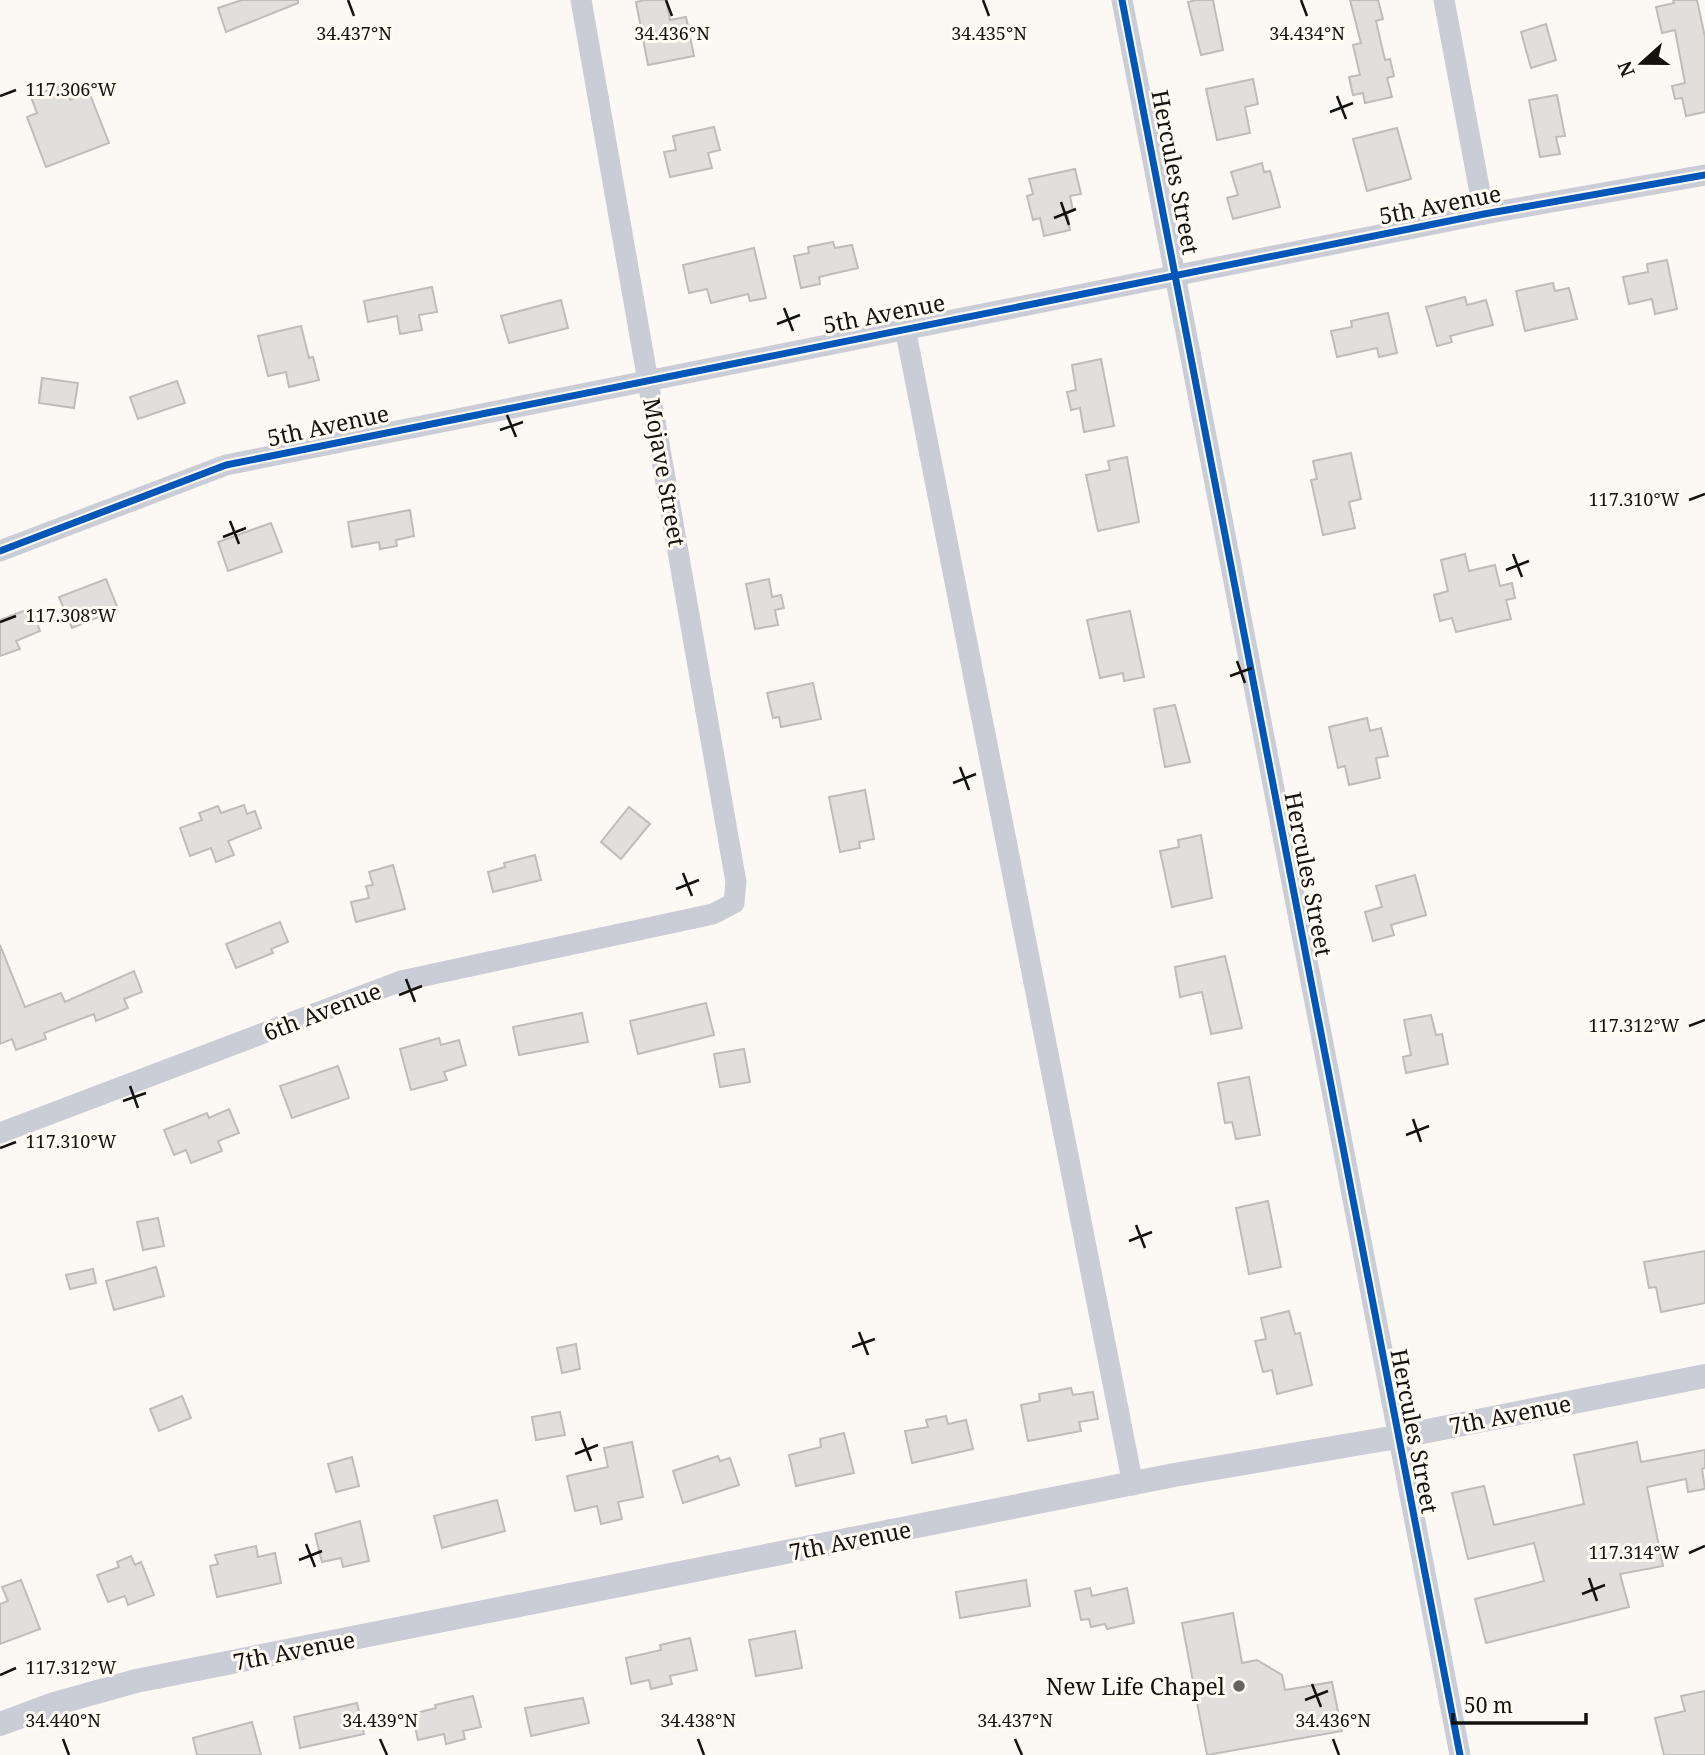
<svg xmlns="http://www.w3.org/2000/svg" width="1705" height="1755" font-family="'Noto Serif',serif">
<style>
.building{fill:#e1dfdc;stroke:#bfbcba;stroke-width:2}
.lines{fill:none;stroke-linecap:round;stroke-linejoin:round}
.minor{stroke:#caccd6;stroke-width:21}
.tertiary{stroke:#caccd6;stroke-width:24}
.cycleway-casing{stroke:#fffaf2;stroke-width:11}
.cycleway{stroke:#0057b8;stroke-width:7}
.ticks{fill:none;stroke:#13120f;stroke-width:2.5}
.poi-dot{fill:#656360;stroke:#fffaf2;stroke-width:2.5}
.labels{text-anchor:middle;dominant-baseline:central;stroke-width:6;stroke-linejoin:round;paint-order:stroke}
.street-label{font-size:23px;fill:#13120f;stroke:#fffaf2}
.poi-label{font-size:23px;fill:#13120f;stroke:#fffaf2;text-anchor:end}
.ticks-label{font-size:18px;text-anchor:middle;fill:#13120f;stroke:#fffaf2;stroke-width:6;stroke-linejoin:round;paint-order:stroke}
</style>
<rect width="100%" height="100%" fill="#fcf9f5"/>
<!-- building -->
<g class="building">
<path d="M242 0H298V3L226 32 218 8Z"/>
<path d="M645 0H666L670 20 686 17 694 56 648 65 636 2Z"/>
<path d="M1196 0H1213L1223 50 1201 55 1188 2Z"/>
<path d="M1350 0H1378L1383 19 1376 21 1385 60 1390 59 1394 76 1387 78 1392 97 1365 103 1363 93 1353 95 1349 77 1360 75 1353 45 1361 43Z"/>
<path d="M1673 0H1697L1705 37V112L1686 116 1682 98 1675 99 1672 86 1685 83 1675 30 1662 33 1656 7 1674 3Z"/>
<path d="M1546 24 1556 60 1531 68 1521 32Z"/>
<path d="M1253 79 1258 104 1245 107 1250 133 1217 140 1206 89Z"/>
<path d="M64 84 70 100 89 92 109 143 46 167 27 117 37 113 31 97Z"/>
<path d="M1557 95 1565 136 1556 137 1560 154 1540 157 1529 100Z"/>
<path d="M714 127 720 150 708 153 712 168 670 177 664 152 676 150 673 136Z"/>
<path d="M1397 128 1411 179 1367 191 1353 139Z"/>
<path d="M1262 163 1264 172 1270 171 1280 207 1233 219 1227 198 1238 195 1231 172Z"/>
<path d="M1075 169 1081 194 1070 196 1073 211 1067 212 1070 230 1044 236 1040 218 1033 220 1027 196 1033 194 1029 179Z"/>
<path d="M833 242 835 248 852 245 858 268 819 277 820 284 801 288 794 256 809 253 808 247Z"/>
<path d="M754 248 766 298 750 301 748 294 711 303 707 289 689 293 683 265Z"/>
<path d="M1667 260 1677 309 1655 314 1652 299 1629 304 1623 277 1648 272 1647 264Z"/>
<path d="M1553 283 1555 291 1569 288 1577 319 1525 331 1516 291Z"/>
<path d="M432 287 437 312 419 315 422 330 400 334 397 316 368 322 364 301Z"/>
<path d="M1465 297 1467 305 1486 300 1493 325 1450 336 1452 342 1437 346 1426 307Z"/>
<path d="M561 300 568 328 509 343 501 316Z"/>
<path d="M1388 313 1397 353 1379 357 1377 348 1337 357 1331 331 1352 327 1351 321Z"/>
<path d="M301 326 309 358 313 357 319 380 289 387 286 372 268 376 258 336Z"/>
<path d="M1101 359 1114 426 1084 432 1080 408 1071 410 1067 392 1076 390 1072 365Z"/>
<path d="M42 378 78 383 74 408 39 403Z"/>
<path d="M177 381 185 403 138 419 130 397Z"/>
<path d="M1351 453 1361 499 1349 502 1355 528 1323 535 1311 480 1317 479 1313 461Z"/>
<path d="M1127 457 1139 522 1098 531 1086 475 1110 470 1108 461Z"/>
<path d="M410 510 414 536 396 540 397 546 380 549 379 542 352 547 348 522Z"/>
<path d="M271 523 282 552 228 571 218 542Z"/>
<path d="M1465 554 1469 571 1495 565 1500 586 1512 583 1515 598 1506 600 1511 619 1456 632 1452 618 1440 621 1434 595 1448 591 1441 560Z"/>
<path d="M106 579 118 609 72 628 59 597Z"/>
<path d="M769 579 772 597 781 595 784 608 775 610 778 625 755 629 746 584Z"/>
<path d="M31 608 40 631 16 641 20 649 0 656V620Z"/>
<path d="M1130 611 1144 677 1124 681 1123 673 1100 678 1087 620Z"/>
<path d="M813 683 821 719 781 727 779 717 773 718 767 693Z"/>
<path d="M1175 705 1190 762 1165 767 1154 709Z"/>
<path d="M1367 718 1370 731 1381 728 1388 756 1376 758 1380 778 1349 785 1345 766 1338 768 1329 727Z"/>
<path d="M865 790 874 839 859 842 860 848 840 852 829 797Z"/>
<path d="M244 805 247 814 255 811 261 828 228 841 234 855 216 862 211 848 190 856 180 828 202 820 199 813 218 806 221 813Z"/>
<path d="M629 807 650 824 621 859 601 842Z"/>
<path d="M1201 835 1212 898 1172 907 1160 851 1179 847 1178 840Z"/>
<path d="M535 855 541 880 493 892 488 872 505 867 504 863Z"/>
<path d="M393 865 405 909 356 922 351 902 369 898 366 886 373 885 369 872Z"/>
<path d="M1415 875 1426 915 1391 925 1394 935 1373 941 1365 912 1382 907 1376 886Z"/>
<path d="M280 922 288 942 271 949 273 953 236 968 226 944Z"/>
<path d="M0 945 25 1007 61 993 65 1002 134 971 142 992 124 999 128 1008 96 1021 94 1014 44 1033 46 1039 16 1050 12 1039 0 1044Z"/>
<path d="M1225 956 1242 1028 1211 1034 1202 992 1180 997 1175 967Z"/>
<path d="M706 1003 714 1035 638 1054 630 1021Z"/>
<path d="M582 1013 588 1042 519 1055 513 1027Z"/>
<path d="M1431 1015 1436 1035 1442 1034 1448 1064 1406 1073 1403 1057 1411 1055 1404 1020Z"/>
<path d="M439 1038 441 1045 459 1040 466 1065 444 1072 447 1080 411 1090 400 1049Z"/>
<path d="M744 1049 750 1082 720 1087 714 1054Z"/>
<path d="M338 1066 349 1098 292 1118 280 1086Z"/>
<path d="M1249 1077 1260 1135 1236 1139 1232 1122 1225 1123 1218 1083Z"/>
<path d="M229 1109 239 1133 218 1141 222 1151 191 1163 186 1150 174 1155 164 1130 207 1113 209 1118Z"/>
<path d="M1268 1201 1281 1267 1249 1274 1236 1208Z"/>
<path d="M158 1218 164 1246 143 1250 137 1222Z"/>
<path d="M1705 1251V1303L1661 1312 1656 1287 1649 1288 1644 1262Z"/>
<path d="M156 1267 164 1296 114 1310 106 1281Z"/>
<path d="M93 1269 96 1283 70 1289 66 1275Z"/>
<path d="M1289 1311 1295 1334 1300 1333 1312 1385 1277 1394 1272 1370 1263 1372 1255 1341 1266 1339 1261 1318Z"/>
<path d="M576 1344 580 1369 562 1373 557 1348Z"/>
<path d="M1071 1388 1073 1395 1093 1392 1098 1419 1079 1422 1081 1431 1028 1441 1021 1405 1040 1401 1039 1394Z"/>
<path d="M182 1396 191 1418 159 1431 150 1409Z"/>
<path d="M560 1412 565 1435 536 1440 532 1417Z"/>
<path d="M946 1416 948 1424 966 1420 973 1449 912 1463 905 1431 928 1427 926 1420Z"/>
<path d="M844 1433 854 1473 796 1486 789 1455 821 1447 820 1439Z"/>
<path d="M632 1442 643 1497 618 1502 622 1519 601 1524 597 1506 575 1511 567 1476 608 1467 604 1448Z"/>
<path d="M1637 1442 1641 1462 1705 1450V1468L1702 1469 1705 1489 1688 1492 1686 1479 1647 1487 1663 1566 1620 1574 1629 1607 1486 1643 1475 1599 1544 1581 1534 1543 1468 1559 1452 1493 1484 1486 1494 1525 1584 1504 1574 1455Z"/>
<path d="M718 1456 720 1461 730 1458 739 1485 683 1503 673 1471Z"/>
<path d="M352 1457 359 1486 336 1492 328 1464Z"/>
<path d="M497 1500 505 1531 442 1548 434 1516Z"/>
<path d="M360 1521 369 1561 343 1567 341 1558 322 1562 315 1534Z"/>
<path d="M256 1546 258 1557 275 1553 281 1583 217 1597 210 1566 218 1564 215 1555Z"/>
<path d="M131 1556 135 1565 141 1562 154 1595 128 1605 125 1596 108 1602 97 1575 119 1567 117 1562Z"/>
<path d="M21 1580 40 1629 0 1644V1604L8 1601 2 1587Z"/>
<path d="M1026 1580 1030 1606 960 1618 956 1592Z"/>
<path d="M1090 1588 1092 1596 1127 1588 1134 1623 1107 1629 1105 1624 1091 1627 1089 1619 1081 1620 1075 1591Z"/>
<path d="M1233 1613 1242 1663 1257 1660 1282 1675 1285 1690 1332 1682 1342 1731 1207 1755 1182 1623Z"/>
<path d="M795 1631 802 1668 756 1676 749 1640Z"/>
<path d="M690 1638 697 1670 670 1676 672 1684 651 1689 649 1680 631 1684 626 1658 661 1650 660 1645Z"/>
<path d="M1705 1691V1755H1664L1655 1718 1685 1711 1681 1696Z"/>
<path d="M473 1696 481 1727 463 1731 465 1739 446 1744 444 1734 418 1740 412 1714 436 1708 435 1705Z"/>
<path d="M583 1698 589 1723 531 1736 525 1708Z"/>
<path d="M357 1703 364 1734 300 1748 294 1717Z"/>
<path d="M252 1722 261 1755H197L193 1738Z"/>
</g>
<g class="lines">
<!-- minor -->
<g class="minor">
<path d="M1122 0 1460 1755"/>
<path d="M1444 0 1484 214"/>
<path d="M905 328 1133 1485"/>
<path d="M0 551 226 465 1484 214 1705 175"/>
<path d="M0 1133 401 981 713 914 734 903 736 882 581 0"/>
</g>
<!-- tertiary -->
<path class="tertiary" d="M0 1724 54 1704 136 1681 1174 1475 1397 1437 1705 1376"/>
<defs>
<g id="cycleway">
<path d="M1122 0 1460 1755"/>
<path d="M0 551 226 465 1484 214 1705 175"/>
</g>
</defs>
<!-- cycleway casing -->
<use href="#cycleway" class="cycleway-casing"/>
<!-- cycleway -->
<use href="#cycleway" class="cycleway"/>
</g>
<!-- ticks -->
<path class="ticks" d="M348 0 354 16M666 0 672 16M983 0 989 16M1301 0 1307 16M0 96 16 90M1337 96 1346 119M1330 112 1353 103M1061 202 1069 225M1054 218 1076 209M784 308 793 331M777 324 800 315M507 415 516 437M500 430 523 422M1689 500 1705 494M230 521 239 544M223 537 246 528M1513 554 1522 577M1506 570 1529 561M0 622 16 616M1237 661 1245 683M1230 676 1252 668M960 767 969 790M953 783 976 774M683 873 692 896M676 889 699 880M406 979 415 1002M399 995 422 986M1689 1026 1705 1020M130 1086 138 1108M123 1101 146 1093M1413 1119 1421 1142M1406 1135 1429 1126M0 1148 16 1142M1136 1225 1145 1248M1129 1241 1152 1232M859 1332 868 1355M852 1347 875 1339M582 1438 591 1461M575 1454 598 1445M306 1544 315 1567M1689 1553 1705 1546M299 1560 322 1551M1589 1578 1597 1601M1582 1594 1605 1585M0 1675 16 1668M1312 1684 1321 1707M1305 1700 1328 1691M63 1739 69 1755M380 1739 387 1755M698 1739 704 1755M1015 1739 1022 1755M1333 1739 1339 1755"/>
<!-- markers -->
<circle class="poi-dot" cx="1239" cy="1686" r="7"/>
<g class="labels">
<!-- street labels -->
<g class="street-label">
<text transform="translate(1176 172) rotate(79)">Hercules Street</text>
<text transform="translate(1440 204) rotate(-11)">5th Avenue</text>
<text transform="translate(884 313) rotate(-11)">5th Avenue</text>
<text transform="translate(328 425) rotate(-12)">5th Avenue</text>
<text transform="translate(665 472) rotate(80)">Mojave Street</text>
<text transform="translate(1309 874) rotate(79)">Hercules Street</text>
<text transform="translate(322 1011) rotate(-21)">6th Avenue</text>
<text transform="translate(1510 1414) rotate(-11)">7th Avenue</text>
<text transform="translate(1415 1431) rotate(79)">Hercules Street</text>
<text transform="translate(850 1540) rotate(-11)">7th Avenue</text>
<text transform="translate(294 1650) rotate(-11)">7th Avenue</text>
</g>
<!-- poi labels -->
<g class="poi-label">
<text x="1225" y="1686">New Life Chapel</text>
</g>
</g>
<g class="ticks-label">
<text x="354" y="40">34.437°N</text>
<text x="672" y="40">34.436°N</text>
<text x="989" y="40">34.435°N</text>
<text x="1307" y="40">34.434°N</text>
<text x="71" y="96">117.306°W</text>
<text x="1634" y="506">117.310°W</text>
<text x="71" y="622">117.308°W</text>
<text x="1634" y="1032">117.312°W</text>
<text x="71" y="1148">117.310°W</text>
<text x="1634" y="1559">117.314°W</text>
<text x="71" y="1674">117.312°W</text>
<text x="63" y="1727">34.440°N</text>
<text x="380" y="1727">34.439°N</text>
<text x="698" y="1727">34.438°N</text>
<text x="1015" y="1727">34.437°N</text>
<text x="1333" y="1727">34.436°N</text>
</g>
<!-- north arrow -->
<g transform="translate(1642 63) rotate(249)" stroke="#fffaf2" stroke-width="5" paint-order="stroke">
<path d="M0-5L12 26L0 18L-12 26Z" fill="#13120f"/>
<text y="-10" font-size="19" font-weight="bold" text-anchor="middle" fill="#13120f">N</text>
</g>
<!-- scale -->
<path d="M1453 1713v10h133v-10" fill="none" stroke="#13120f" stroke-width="3.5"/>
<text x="1464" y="1713" font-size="21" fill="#13120f" stroke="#fffaf2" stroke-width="5" paint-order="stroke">50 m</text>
</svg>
